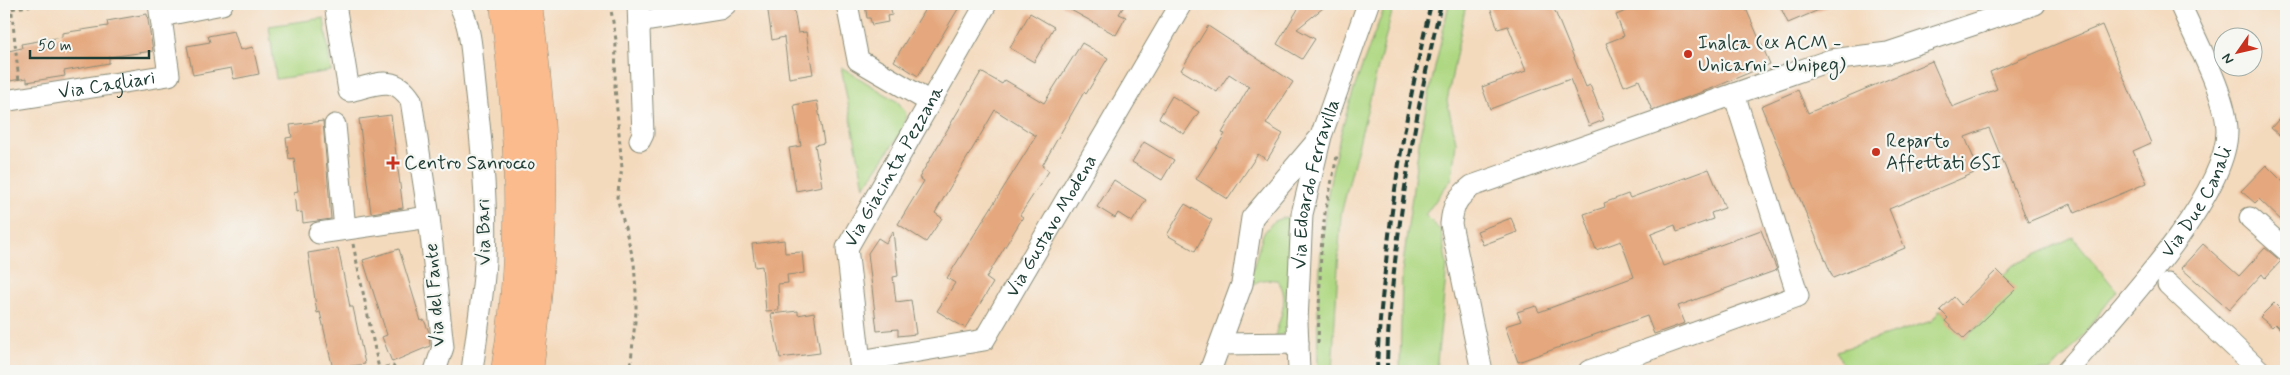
<svg xmlns="http://www.w3.org/2000/svg" width="2290" height="375" font-family="Mynerve,sans-serif">
<style>
.green{fill:#afd882;stroke:#678a5b}
.building{fill:#e5a87e}
.lines{fill:none;stroke-linecap:round;stroke-linejoin:round}
.minor-casing{stroke:#8a8c78;stroke-width:23}
.highway-casing{stroke:#8a8c78;stroke-width:29}
.path{stroke:#8a8c78;stroke-width:3;stroke-dasharray:4 4;stroke-linecap:butt}
.minor{stroke:#fff;stroke-width:21}
.highway{stroke:#fbbb8d;stroke-width:28}
.rail{stroke:#1f3d34;stroke-width:4;stroke-dasharray:8 4;stroke-linecap:butt}
.poi-dot{fill:#c8321e;stroke:#f6f6f2;stroke-width:2}
.labels{text-anchor:middle;dominant-baseline:central;stroke-width:4.5;stroke-linejoin:round;paint-order:stroke}
.poi-label{font-size:19px;fill:#1f3d34;stroke:#f6f6f2;text-anchor:start}
.street-label{font-size:19px;fill:#1f3d34;stroke:#f6f6f2}
</style>
<rect width="100%" height="100%" fill="#f6f6f2"/>
<filter id="ink" filterUnits="userSpaceOnUse"><feTurbulence type="fractalNoise" baseFrequency=".02" numOctaves="2"/><feDisplacementMap in="SourceGraphic" scale="10" xChannelSelector="R" yChannelSelector="G"/><feConvolveMatrix kernelMatrix="1 2 1 2 8 2 1 2 1" color-interpolation-filters="sRGB"/></filter>
<filter id="wash" filterUnits="userSpaceOnUse"><feTurbulence type="fractalNoise" baseFrequency=".0096" numOctaves="4" result="noise"/><feDisplacementMap in="SourceGraphic" scale="20" xChannelSelector="R" yChannelSelector="G"/><feGaussianBlur stdDeviation="1.12" result="paint"/><feColorMatrix in="noise" values="0 0 0 0 0 0 0 0 0 0 0 0 0 0 0 0 0 1.4 0 .05"/><feComposite in="paint" operator="in"/></filter>
<g filter="url(#wash)">
<rect width="100%" height="100%" fill="#f4dabd"/>
<!-- green -->
<g class="green">
<path d="M1386 4H1394L1341 214 1332 371H1318C1316 286 1321 197 1346 115 1357 77 1372 40 1386 4Z"/>
<path d="M1449 4H1466L1447 101 1456 142 1452 178 1425 215 1441 231 1447 266 1436 371H1400L1402 272 1420 135Z"/>
<path d="M324 18 331 71 276 79 269 26Z"/>
<path d="M841 67 898 102 906 113 904 128 864 187Z"/>
<path d="M1286 217 1292 221 1294 227 1287 288 1288 325 1287 331 1282 335 1275 336C1280 317 1291 296 1277 280 1262 279 1259 279 1247 289L1263 234 1274 221Z"/>
<path d="M2073 237 2117 291 2074 346 2051 371H1845L1837 351 1932 321 1940 310 1948 318 1946 321 1965 339 2015 289 2003 276 2012 266Z"/>
</g>
<g id="blocks">
<!-- building -->
<g class="building">
<path d="M767 4H793L798 33 806 32 813 74 789 78 784 37 772 40Z"/>
<path d="M865 4H890L892 15 887 16 888 22 872 25 870 18H867Z"/>
<path d="M928 4H961L918 76 894 61Z"/>
<path d="M1060 4H1125L1119 14 1126 17 1116 35Z"/>
<path d="M1301 4H1328L1297 29 1315 39 1302 59 1277 44Z"/>
<path d="M1489 4H1552L1586 87 1590 85 1604 120 1589 126 1570 79 1490 109 1482 87 1526 71 1508 26 1498 29Z"/>
<path d="M1634 4H1744L1770 64 1713 88 1652 110 1639 80 1624 86 1606 43 1624 36 1616 15 1636 7Z"/>
<path d="M1779 4H1833L1788 23Z"/>
<path d="M1030 13 1054 27 1034 62 1010 48Z"/>
<path d="M147 14 153 51 109 57V63L64 71 65 76 27 82V78L4 82V52L22 48 21 44 62 37V33L108 26 107 21Z"/>
<path d="M2102 25 2151 143 2133 151 2147 183 2075 213 2071 204 2028 222 1989 128 1965 137 1979 171 1889 209 1905 248 1833 278 1761 106 1798 90 1808 113 1932 61 1952 107 1997 89 1990 72Z"/>
<path d="M1208 26 1293 82 1266 124 1283 134 1267 160 1258 154 1228 199 1196 179 1225 134 1222 133 1249 87 1229 74 1217 92 1181 70Z"/>
<path d="M234 31 240 50 253 47 259 74 234 79 231 68 193 75 187 46 210 42 208 36Z"/>
<path d="M1082 43 1108 58 1086 94 1084 92 1042 166 1049 171 1020 215 1023 217 986 278 993 283 965 328 937 311 955 283 947 278 1036 136 995 110 935 213 942 218 926 242 898 224 924 181 919 178 981 72 1002 84 1005 80 1044 103Z"/>
<path d="M1172 96 1199 112 1184 134 1159 118Z"/>
<path d="M817 101 824 143 815 145 822 186 796 191 789 148 801 146 794 105Z"/>
<path d="M2286 111V141L2271 128Z"/>
<path d="M391 115 403 208 371 213 359 119Z"/>
<path d="M323 121 331 219 303 223 302 212 296 213 294 192 298 191 294 158 289 159 286 138 292 137 290 125Z"/>
<path d="M1144 142 1174 160 1162 180 1132 162Z"/>
<path d="M2266 165 2286 185V225L2259 199 2255 203 2241 191Z"/>
<path d="M1709 169 1725 208 1711 213 1713 219 1677 232 1675 225 1651 234 1663 266 1761 230 1777 270 1678 306 1685 323 1654 334 1647 316 1518 362 1505 326 1521 321 1517 312 1536 306 1539 312 1634 277 1621 241 1596 250 1584 214 1605 207 1604 203 1628 194 1630 198Z"/>
<path d="M1114 180 1146 200 1132 222 1118 213 1115 218 1097 207Z"/>
<path d="M1185 204 1212 220 1195 251 1167 235Z"/>
<path d="M1511 218 1517 232 1483 245 1477 231Z"/>
<path d="M893 231 898 276 893 277 896 302 911 300 916 334 898 336V329L877 331 868 253 878 238 886 243Z"/>
<path d="M784 240 785 253 802 252 804 273 787 275 788 283 778 284 779 310 766 311 762 266 755 267 752 244Z"/>
<path d="M2203 244 2239 276 2265 248 2281 261 2265 278 2262 274 2229 310 2181 268Z"/>
<path d="M338 248 350 307H353L365 364 333 369 320 312 317 313 308 253Z"/>
<path d="M399 249 421 321 424 320 429 332 430 346 392 362 382 337 387 335 363 260Z"/>
<path d="M1997 270 2016 289 1964 339 1945 321 1948 318 1940 310 1954 297 1961 305Z"/>
<path d="M2274 303 2286 315V335L2275 324 2272 327 2260 317Z"/>
<path d="M798 311V315L814 312 820 353 780 358 771 314Z"/>
</g>
</g>
</g>
<g filter="url(#ink)">
<use href="#blocks" fill-opacity="0" stroke="#8a8c78" stroke-width="1"/>
<g class="lines">
<defs>
<g id="minor">
<path d="M335 4 349 91C375 85 394 73 411 100L429 217 443 347 435 371"/>
<path d="M459 4C472 28 472 58 475 86 482 148 489 214 484 276 481 308 476 340 472 371"/>
<path d="M638 4 643 134 640 140"/>
<path d="M847 4 858 60 930 102"/>
<path d="M161 16 222 4"/>
<path d="M639 22 720 9 726 4"/>
<path id="s1" d="M4 101 169 75 159 4"/>
<path d="M335 125 345 229"/>
<path d="M2250 218 2286 250"/>
<path d="M319 233 429 217"/>
<path d="M2168 284 2260 371"/>
<path d="M1221 344 1298 343"/>
<path id="s2" d="M860 361 984 340 1181 4"/>
<path id="s3" d="M861 371 847 248 986 4"/>
<path d="M1210 371 1242 284 1252 218 1318 140"/>
<path id="s4" d="M1299 371 1297 322 1302 214 1321 136 1368 4"/>
<path d="M1482 371 1451 224C1453 204 1457 198 1472 186L1831 60 1888 53 2035 4"/>
<path d="M1589 371 1798 296 1734 94"/>
<path id="s5" d="M2067 371C2111 319 2227 199 2227 131 2227 96 2194 37 2180 4"/>
</g>
<g id="highway">
<path d="M504 4C519 127 526 248 505 371"/>
<path d="M528 4C533 46 539 89 541 132 545 213 540 292 529 371"/>
</g>
</defs>
<!-- minor casing -->
<use href="#minor" class="minor-casing"/>
<!-- highway casing -->
<use href="#highway" class="highway-casing"/>
<!-- path -->
<g class="path">
<path d="M11 4 19 82"/>
<path d="M610 4 616 40 615 87 622 168 617 197 634 262 636 292V312L630 371"/>
<path d="M4 10 40 4"/>
<path d="M353 244 379 369"/>
<path d="M1318 343 1321 250 1325 213 1337 156"/>
<path d="M361 371 393 366 396 371"/>
</g>
<!-- minor -->
<use href="#minor" class="minor"/>
<!-- highway -->
<use href="#highway" class="highway"/>
<!-- rail -->
<g class="rail">
<path d="M1377 371C1378 334 1382 298 1386 262 1395 174 1411 89 1431 4"/>
<path d="M1387 371C1387 334 1391 298 1395 262 1405 174 1421 89 1441 4"/>
</g>
</g>
</g>
<!-- markers -->
<g class="poi-dot">
<circle cx="1688" cy="54" r="5"/>
<circle cx="1876" cy="152" r="5"/>
<path d="M390.5 155.5h5v5h5v5h-5v5h-5v-5h-5v-5h5z"/>
</g>
<g class="labels">
<!-- poi labels -->
<g class="poi-label">
<text x="1698" y="43">Inalca (ex ACM -<tspan x="1698" dy="22">Unicarni - Unipeg)</tspan></text>
<text x="1886" y="141">Reparto<tspan x="1886" dy="22">Affettati GSI</tspan></text>
<text x="404" y="163">Centro Sanrocco</text>
</g>
<!-- street labels -->
<g class="street-label">
<text stroke="none"><textPath href="#s1" startOffset="104">Via Cagliari</textPath></text>
<text stroke="none"><textPath href="#s3" startOffset="218">Via Giacinta Pezzana</textPath></text>
<text stroke="none"><textPath href="#s4" startOffset="189">Via Edoardo Ferravilla</textPath></text>
<text stroke="none"><textPath href="#s5" startOffset="214">Via Due Canali</textPath></text>
<text stroke="none"><textPath href="#s2" startOffset="258">Via Gustavo Modena</textPath></text>
<text transform="translate(484 232) rotate(-91)">Via Bari</text>
<text transform="translate(435 295) rotate(-94)">Via del Fante</text>
</g>
</g>
<!-- margin -->
<rect width="2290" height="375" fill="none" stroke="#f6f6f2" stroke-width="20"/>
<!-- north arrow -->
<g transform="translate(2238 52) rotate(236)"><circle r="24" fill="#f6f6f2" stroke="#a0aca6"/>
<path d="M0-4L9 19L0 12L-9 19Z" fill="#c8321e"/>
<text y="-8" font-size="14" font-weight="bold" text-anchor="middle" fill="#1f3d34">N</text>
</g>
<!-- scale -->
<path d="M30 50v8h119v-8" fill="none" stroke="#1f3d34" stroke-width="2.5"/>
<text x="38" y="50" font-size="15" fill="#1f3d34" stroke="#f6f6f2" stroke-width="4" paint-order="stroke">50 m</text>
</svg>
